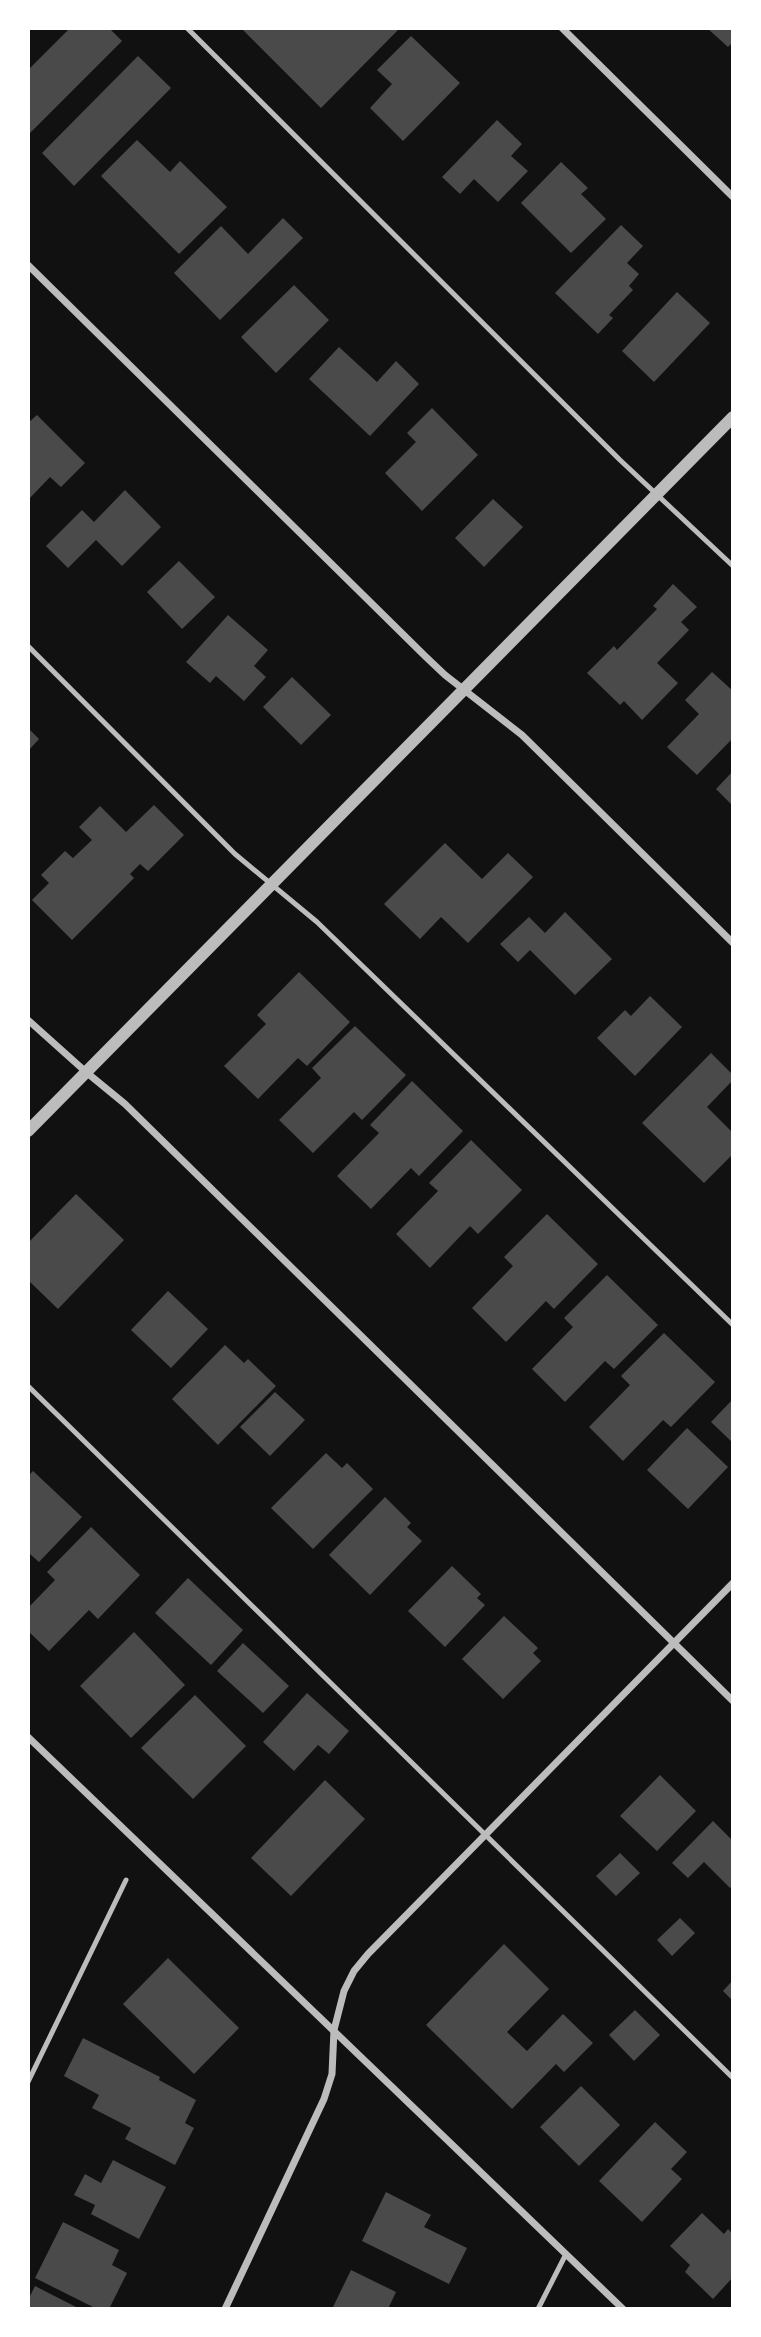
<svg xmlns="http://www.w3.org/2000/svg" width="761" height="2337" font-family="'Titillium Web',sans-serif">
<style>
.building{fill:#4a4a4a}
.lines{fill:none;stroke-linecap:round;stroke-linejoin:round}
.service{stroke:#bcbcbc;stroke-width:5}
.minor{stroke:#bcbcbc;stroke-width:7}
.tertiary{stroke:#bcbcbc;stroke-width:12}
</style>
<rect width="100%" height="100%" fill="#111"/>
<!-- building -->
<g class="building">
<path d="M70 28H109L122 41 28 135V70Z"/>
<path d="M241 28H400L321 108Z"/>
<path d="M707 28H733V42L728 47Z"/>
<path d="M411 36 460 83 403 141 370 108 392 84 377 70Z"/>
<path d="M138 56 171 88 74 186 42 153Z"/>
<path d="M497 120 522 144 511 156 528 171 498 202 474 179 460 194 442 177Z"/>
<path d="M137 140 170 172 180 161 227 207 179 254 101 176Z"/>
<path d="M561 162 588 188 581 194 606 219 571 253 521 203Z"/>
<path d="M283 218 303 238 220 320 174 273 221 226 248 254Z"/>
<path d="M621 225 643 246 627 263 639 274 629 286 633 290 609 315 613 318 598 334 555 293Z"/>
<path d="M294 285 329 320 276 373 241 337Z"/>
<path d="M677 292 710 323 654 382 622 351Z"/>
<path d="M339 347 377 382 396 361 419 384 370 436 309 379Z"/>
<path d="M432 408 478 455 422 511 385 473 416 442 407 433Z"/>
<path d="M37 415 85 463 61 487 50 477 28 500V423Z"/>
<path d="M125 490 161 527 122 566 96 540 68 568 46 546 82 510 94 522Z"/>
<path d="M493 499 523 527 484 567 455 538Z"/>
<path d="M179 561 215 597 182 629 147 592Z"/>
<path d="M673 584 697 607 681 622 689 630 657 663 678 683 642 720 624 701 620 705 587 673 614 646 617 650 657 609 653 606Z"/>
<path d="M228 615 268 650 254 666 266 677 244 701 216 676 210 683 186 662Z"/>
<path d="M712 672 733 691V738L697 775 667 747 699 714 685 700Z"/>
<path d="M292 677 331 715 301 745 263 707Z"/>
<path d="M28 728 39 739 28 751Z"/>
<path d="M733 771V806L716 789Z"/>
<path d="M154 805 184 835 148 871 140 864 130 874 134 878 72 940 32 900 49 883 41 875 65 851 73 858 92 840 79 827 100 806 126 832Z"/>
<path d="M445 843 482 879 508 853 533 877 468 943 441 917 420 939 384 904Z"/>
<path d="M565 912 612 959 575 995 530 950 518 962 500 944 529 917 545 933Z"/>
<path d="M299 972 350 1022 307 1066 298 1058 258 1099 224 1066 266 1024 257 1015Z"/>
<path d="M650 996 682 1027 635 1076 597 1038 625 1010 631 1016Z"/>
<path d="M355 1026 406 1075 362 1120 354 1112 313 1153 279 1120 321 1078 312 1068Z"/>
<path d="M711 1053 733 1075V1080L707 1107 733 1133V1154L704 1183 642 1123Z"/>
<path d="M412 1081 463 1131 419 1176 411 1168 371 1209 337 1176 379 1133 370 1125Z"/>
<path d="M471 1140 522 1190 478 1234 470 1226 430 1268 396 1234 438 1191 429 1183Z"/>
<path d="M76 1194 124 1240 58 1309 28 1280V1243Z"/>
<path d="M547 1214 598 1264 554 1309 546 1301 506 1342 472 1308 513 1266 504 1257Z"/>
<path d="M607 1275 658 1325 614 1369 605 1361 565 1402 532 1369 573 1327 564 1318Z"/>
<path d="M168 1291 208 1329 171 1368 131 1330Z"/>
<path d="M664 1333 715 1382 671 1427 663 1420 623 1461 589 1427 630 1385 621 1376Z"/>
<path d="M225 1345 244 1363 248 1359 276 1386 218 1445 172 1399Z"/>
<path d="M275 1392 305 1420 270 1456 240 1427Z"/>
<path d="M733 1399V1443L711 1422Z"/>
<path d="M687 1428 728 1467 688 1509 647 1470Z"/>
<path d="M326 1453 342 1468 347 1463 373 1489 313 1549 271 1508Z"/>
<path d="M33 1471 82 1517 39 1562 30 1554 28 1557V1476Z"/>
<path d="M385 1497 411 1523 407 1527 422 1541 370 1595 329 1555Z"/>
<path d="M91 1527 140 1575 98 1619 89 1610 49 1651 28 1631V1608L55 1580 47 1572Z"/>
<path d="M452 1566 481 1594 477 1598 485 1605 445 1647 408 1611Z"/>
<path d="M188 1578 243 1630 211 1665 155 1613Z"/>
<path d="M504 1616 538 1648 533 1653 541 1661 503 1699 462 1659Z"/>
<path d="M134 1632 185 1685 131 1738 80 1686Z"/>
<path d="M243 1643 289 1686 263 1713 217 1671Z"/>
<path d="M307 1693 349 1731 329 1754 318 1745 294 1771 263 1742Z"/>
<path d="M195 1695 246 1746 193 1799 141 1748Z"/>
<path d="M660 1775 696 1811 657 1851 620 1816Z"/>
<path d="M325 1780 365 1819 291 1896 251 1858Z"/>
<path d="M713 1821 733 1841V1885L730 1888 704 1862 688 1878 672 1863Z"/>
<path d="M620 1853 640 1873 616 1896 596 1876Z"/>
<path d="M680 1918 695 1933 672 1956 657 1940Z"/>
<path d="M504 1944 549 1989 507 2032 527 2051 563 2014 593 2043 564 2072 556 2064 512 2109 426 2025Z"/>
<path d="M168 1958 239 2028 194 2074 123 2004Z"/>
<path d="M733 1980V2001L723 1991Z"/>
<path d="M635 2010 660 2035 634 2061 609 2035Z"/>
<path d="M83 2038 160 2077 159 2080 196 2100 185 2123 194 2128 175 2165 125 2139 131 2128 92 2108 99 2095 64 2076Z"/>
<path d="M581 2086 620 2125 579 2166 540 2127Z"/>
<path d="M655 2122 687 2152 671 2169 682 2179 642 2222 599 2181Z"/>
<path d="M113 2160 166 2187 139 2239 91 2214 95 2205 74 2195 85 2174 101 2183Z"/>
<path d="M386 2192 431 2215 424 2227 467 2248 449 2284 362 2241Z"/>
<path d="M702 2213 724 2234 728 2229 733 2234V2277L713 2299 685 2272 690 2265 670 2246Z"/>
<path d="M63 2222 119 2250 112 2265 127 2273 109 2309H97L35 2278Z"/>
<path d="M351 2270 396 2292 388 2309H332Z"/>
<path d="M35 2286 80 2309H28V2300Z"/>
</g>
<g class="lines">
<!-- service -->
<g class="service">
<path d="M187 28 620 460 733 566"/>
<path d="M28 646 235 854 317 922 733 1325"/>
<path d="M28 1386 733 2078"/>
<path d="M28 2082 126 1880"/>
<path d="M538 2309 566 2254"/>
</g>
<!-- minor -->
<g class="minor">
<path d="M562 28 733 197"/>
<path d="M28 265 426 657 445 675 522 735 733 943"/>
<path d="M28 1020 86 1072 125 1104 733 1701"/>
<path d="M28 1737 623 2309"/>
<path d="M225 2309 324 2099 332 2074 334 2030 344 1991 354 1971 368 1954 733 1583"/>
</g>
<!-- tertiary -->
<path class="tertiary" d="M28 1131 733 417"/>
</g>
<!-- border -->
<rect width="761" height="2337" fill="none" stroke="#ffffff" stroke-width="60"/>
</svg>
